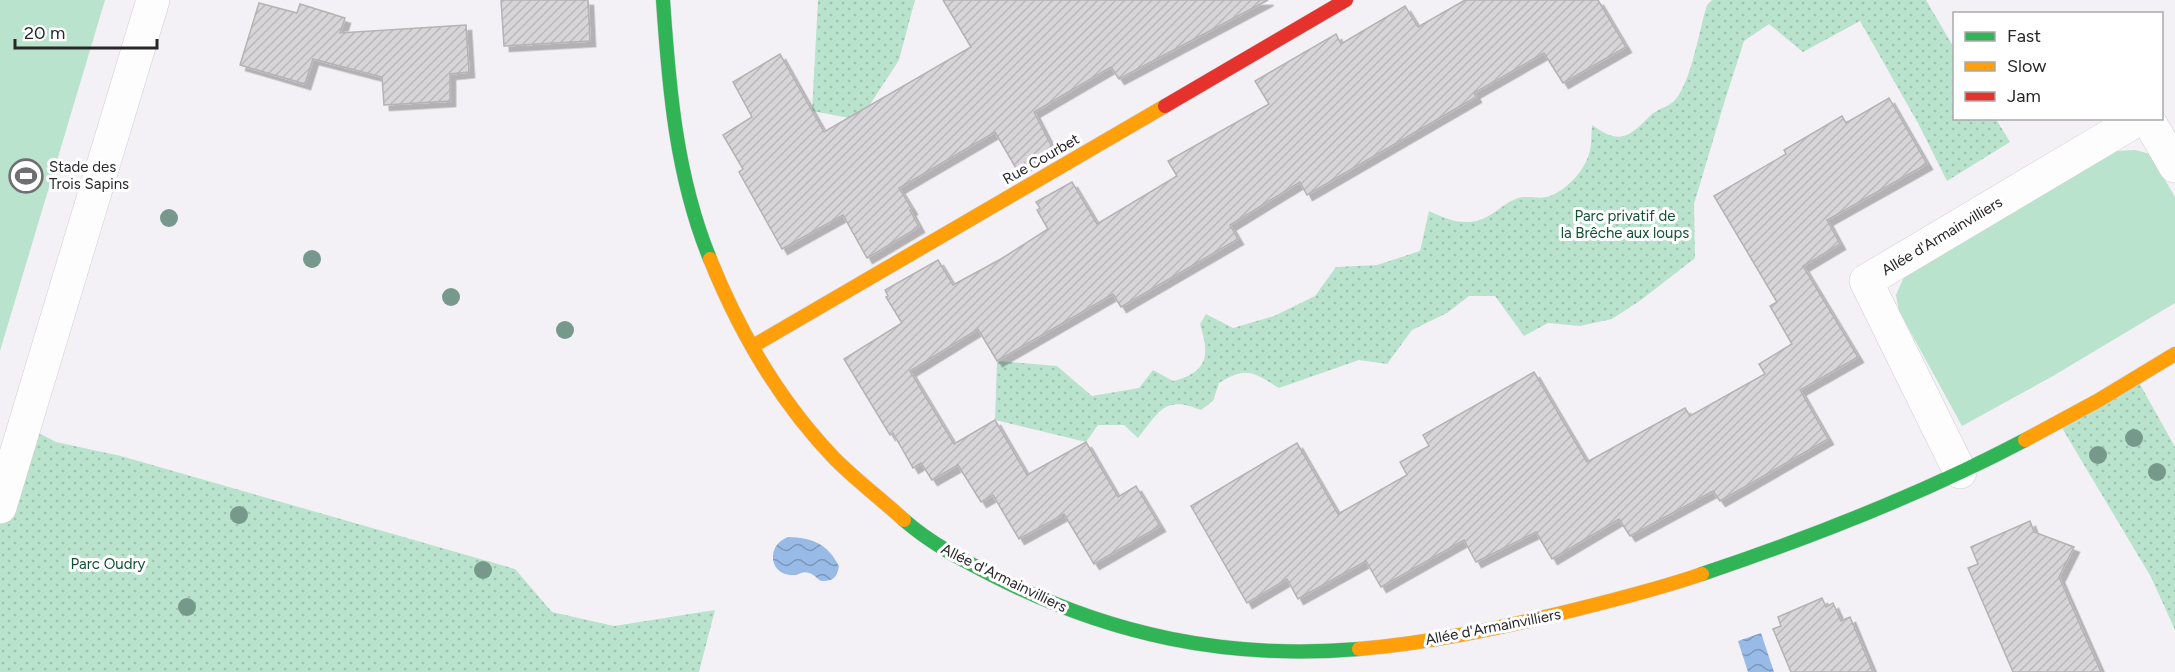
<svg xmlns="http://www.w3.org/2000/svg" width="2175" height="672" font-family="Figtree,sans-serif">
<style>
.grass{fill:#b9e3cd}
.park{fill:url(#park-dots)}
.water{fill:url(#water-waves)}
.building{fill:url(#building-hatch);stroke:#b5b2b3;stroke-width:1.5;filter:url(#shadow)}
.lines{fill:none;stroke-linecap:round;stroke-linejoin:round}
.street-casing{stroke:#d0ced1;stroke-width:34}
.fast-casing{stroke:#d0ced1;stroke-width:15}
.slow-casing{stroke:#d0ced1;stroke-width:15}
.jam-casing{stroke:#d0ced1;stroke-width:15}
.street{stroke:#fdfdfe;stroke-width:33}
.fast{stroke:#30b455;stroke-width:14}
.slow{stroke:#ff9f0a;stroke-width:14}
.jam{stroke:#e5322d;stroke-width:14}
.tree{fill:#77998b}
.labels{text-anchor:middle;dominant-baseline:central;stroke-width:6;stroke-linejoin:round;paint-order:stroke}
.street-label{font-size:15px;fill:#282729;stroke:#fff}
.poi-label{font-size:15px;fill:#282729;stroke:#fff;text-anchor:start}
.park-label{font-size:15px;fill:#105133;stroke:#fff}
</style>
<defs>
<pattern id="park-dots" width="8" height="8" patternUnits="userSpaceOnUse" patternTransform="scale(1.5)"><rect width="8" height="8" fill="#b9e3cd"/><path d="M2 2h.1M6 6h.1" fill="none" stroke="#9fc3b0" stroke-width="1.8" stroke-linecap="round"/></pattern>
<pattern id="water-waves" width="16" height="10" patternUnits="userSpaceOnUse" patternTransform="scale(1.5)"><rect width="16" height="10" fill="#98bae6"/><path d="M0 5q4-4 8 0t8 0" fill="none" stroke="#7c97ba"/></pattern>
<pattern id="building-hatch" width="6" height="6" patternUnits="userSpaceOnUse" patternTransform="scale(1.5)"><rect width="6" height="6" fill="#d7d5d7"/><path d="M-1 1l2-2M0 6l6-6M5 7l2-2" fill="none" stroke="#b9b7b9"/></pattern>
<filter id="shadow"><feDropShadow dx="5.5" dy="5.5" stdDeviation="0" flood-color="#0004"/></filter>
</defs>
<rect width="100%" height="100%" fill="#f4f1f6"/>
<!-- grass -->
<g class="grass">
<path d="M0 0H105L0 351Z"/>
<path d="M2135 150 2150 154 2175 197V303L2053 376 1962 426 1899 311 1896 295 1904 277 2089 166 2117 151Z"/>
</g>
<!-- park -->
<g class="park">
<path d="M818 0H915L899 60 860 120 812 111Z"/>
<path d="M1712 0H1926L1954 48V118L1996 119 2010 142 1947 181 1919 125 1860 21 1803 52 1769 24 1744 41 1725 100 1694 204 1695 258 1641 300 1612 319 1580 326 1548 323 1524 336 1495 296H1469L1447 313 1412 330 1387 364 1359 360 1279 388C1253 372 1247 366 1219 383L1213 401 1201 410C1164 395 1160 411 1138 438L1124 425H1098L1086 442 995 420 997 361 1057 366 1092 396 1139 388 1153 370 1173 381C1208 372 1210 356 1200 324L1206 314 1233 328 1274 316 1315 296 1336 267 1377 265 1420 251 1429 211C1450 221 1469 228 1490 215 1500 209 1507 202 1518 198 1528 195 1540 200 1550 196 1566 190 1582 173 1588 157 1592 148 1591 135 1592 125 1620 145 1628 138 1651 115 1657 109 1668 107 1674 101 1691 84 1699 30 1707 5Z"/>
<path d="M2137 379 2175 447V630L2151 577 2059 423Z"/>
<path d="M24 425 56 442 121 456 515 569 552 612 614 626 715 610 699 672H0V523Z"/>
</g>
<!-- water -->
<g class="water">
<path d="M788 537C812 538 827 543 839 566 837 578 833 581 821 581 817 579 814 574 809 573 804 571 800 574 795 575 782 576 772 568 773 555 774 546 779 541 788 537Z"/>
<path d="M1761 633 1774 672H1748L1738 641Z"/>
</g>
<!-- building -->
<g class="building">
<path d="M501 0H588L590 41 504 46Z"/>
<path d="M943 0H1268L1119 79 1111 67 1034 112 1053 149 1017 170 995 132 899 188 912 209 910 210 919 227 867 258 843 215 782 249 739 172 743 169 723 135 752 117 733 82 780 54 824 132 971 47Z"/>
<path d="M1465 0H1598L1626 47 1563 83 1544 53 1474 93 1476 97 1307 195 1300 182 1230 225 1238 239 1121 307 1113 294 997 361 978 329 910 371 954 444 995 420 1027 475 1086 442 1118 497 1136 486 1160 526 1094 564 1064 514 1019 539 993 495 981 502 958 465 932 480 921 463 913 468 893 433 890 435 844 359 902 323 886 297 888 296 885 290 938 260 953 285 1001 259 1048 229 1037 210 1040 208 1036 202 1072 182 1097 224 1177 176 1168 161 1269 104 1255 81 1336 34 1341 44 1405 6 1418 27Z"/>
<path d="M259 3 297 13 300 4 345 18 340 33 466 25 469 72 450 74V101L384 105 382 77 313 59 305 84 240 65Z"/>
<path d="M1889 98 1927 164 1827 220 1840 244 1803 266 1858 357 1800 390 1828 439 1720 501 1713 491 1630 536 1619 519 1552 559 1536 532 1476 562 1464 540 1381 587 1366 561 1298 599 1287 579 1247 603 1191 506 1297 443 1338 514 1407 475 1400 462 1429 446 1423 435 1534 372 1587 462 1685 408 1690 416 1765 374 1759 364 1792 344 1770 306 1777 302 1714 196 1786 154 1784 150 1842 116 1846 123Z"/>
<path d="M2030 521 2034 532 2074 547 2059 577 2101 672H2013L1968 568 1978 564 1971 547Z"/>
<path d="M1822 598 1826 607 1833 603 1841 621 1850 617 1873 672H1791L1773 629 1781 626 1778 617Z"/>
</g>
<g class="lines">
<defs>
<g id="street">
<path d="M2147 118 2175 166"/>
<path d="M1960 472 1866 281 2140 118"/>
<path d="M0 507 153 0"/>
</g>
<g id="fast">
<path d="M663 0C669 88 676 176 710 259"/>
<path d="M904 520C930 543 961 559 992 575 1109 635 1227 660 1359 649"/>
<path d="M1702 574C1812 537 1921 495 2025 440"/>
</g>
<g id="slow">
<path d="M710 259C739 331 781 403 835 459 857 481 881 499 904 520"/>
<path d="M753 346 1165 106"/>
<path d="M2025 440 2099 400 2175 354"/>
<path d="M1359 649C1430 643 1500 628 1570 611 1614 600 1659 589 1702 574"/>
</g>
<path id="jam" d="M1165 106 1346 0"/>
</defs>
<!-- street casing -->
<use href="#street" class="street-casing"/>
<!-- fast casing -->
<use href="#fast" class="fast-casing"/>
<!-- slow casing -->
<use href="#slow" class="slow-casing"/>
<!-- jam casing -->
<use href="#jam" class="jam-casing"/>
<!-- street -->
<use href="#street" class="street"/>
<!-- fast -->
<use href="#fast" class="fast"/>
<!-- slow -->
<use href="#slow" class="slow"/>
<!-- jam -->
<use href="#jam" class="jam"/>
</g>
<!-- trees -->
<g class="tree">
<circle cx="169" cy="218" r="9"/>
<circle cx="312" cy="259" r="9"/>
<circle cx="451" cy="297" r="9"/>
<circle cx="565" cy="330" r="9"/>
<circle cx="2134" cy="438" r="9"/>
<circle cx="2098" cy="455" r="9"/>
<circle cx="2157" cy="472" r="9"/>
<circle cx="239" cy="515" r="9"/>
<circle cx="483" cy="570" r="9"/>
<circle cx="187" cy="607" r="9"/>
</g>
<!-- icons -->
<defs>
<symbol id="stadium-ring" viewBox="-11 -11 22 22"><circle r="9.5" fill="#fff" stroke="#6f6e71" stroke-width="1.5"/><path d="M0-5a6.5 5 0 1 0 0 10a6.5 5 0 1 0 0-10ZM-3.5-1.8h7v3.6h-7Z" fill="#6f6e71"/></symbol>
</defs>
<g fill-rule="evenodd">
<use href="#stadium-ring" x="7" y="157" width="38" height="38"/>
</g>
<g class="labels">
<!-- street labels -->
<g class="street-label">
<text transform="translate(1041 159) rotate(-30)">Rue Courbet</text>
<text transform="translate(1942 236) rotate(-31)">Allée d'Armainvilliers</text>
<text transform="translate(1004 578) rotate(26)">Allée d'Armainvilliers</text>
<text transform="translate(1493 627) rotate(-11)">Allée d'Armainvilliers</text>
</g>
<!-- poi labels -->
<g class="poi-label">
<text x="49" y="167">Stade des<tspan x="49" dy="17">Trois Sapins</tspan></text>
</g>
<!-- park labels -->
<g class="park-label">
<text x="1625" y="216">Parc privatif de<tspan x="1625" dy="17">la Brêche aux loups</tspan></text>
<text x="108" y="564">Parc Oudry</text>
</g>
</g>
<!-- legend -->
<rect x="1953" y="12" width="210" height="108" fill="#ffffff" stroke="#a9a9a9" stroke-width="1.5"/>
<rect x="1965" y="32" width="30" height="9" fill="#30b455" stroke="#a9a9a9" stroke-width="1.5"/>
<text x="2007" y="42" font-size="18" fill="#282729">Fast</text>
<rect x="1965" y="62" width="30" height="9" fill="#ff9f0a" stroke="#a9a9a9" stroke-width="1.5"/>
<text x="2007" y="72" font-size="18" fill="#282729">Slow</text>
<rect x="1965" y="92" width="30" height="9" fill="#e5322d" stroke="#a9a9a9" stroke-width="1.5"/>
<text x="2007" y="102" font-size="18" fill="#282729">Jam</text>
<!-- scale -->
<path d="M15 39v9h142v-9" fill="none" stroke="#282729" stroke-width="3"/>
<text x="24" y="39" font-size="18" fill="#282729" stroke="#ffffff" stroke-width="4.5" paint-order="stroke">20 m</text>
</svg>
